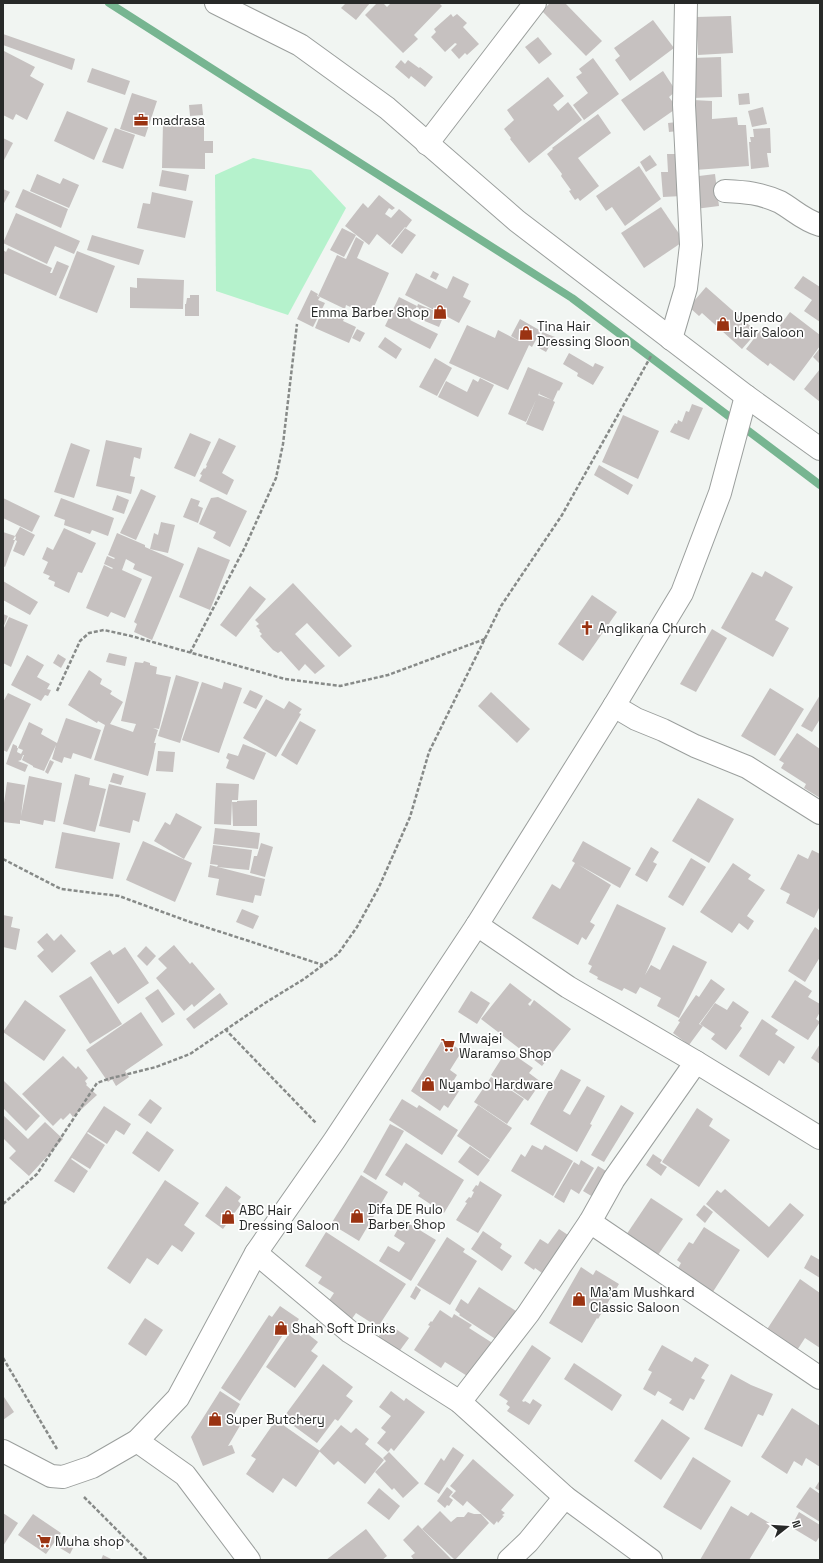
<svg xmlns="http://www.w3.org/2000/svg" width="823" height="1563" font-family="'Space Grotesk',sans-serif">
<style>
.green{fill:#b5f2cc}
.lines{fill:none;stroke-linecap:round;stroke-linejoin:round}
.stream{stroke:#77b591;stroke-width:8}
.building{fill:#c6c1c0}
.minor-casing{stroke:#9b9f9d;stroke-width:24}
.path{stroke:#878a88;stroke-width:2.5;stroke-dasharray:4 2;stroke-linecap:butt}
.minor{stroke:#fff;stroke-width:22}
.labels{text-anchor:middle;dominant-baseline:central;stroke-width:3.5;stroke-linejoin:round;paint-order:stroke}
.poi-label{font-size:13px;fill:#272928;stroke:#fff;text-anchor:start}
</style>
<rect width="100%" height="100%" fill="#f1f5f2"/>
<!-- green -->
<path class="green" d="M253 158 311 170 346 208 288 315 216 291 215 175Z"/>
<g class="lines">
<!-- stream -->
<path class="stream" d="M109 3 572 298 820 485"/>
</g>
<!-- building -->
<g class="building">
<path d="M346 3H370L356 20 341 8Z"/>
<path d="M377 3H383L387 7 391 3H439L442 6 414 35 418 39 403 53 365 15Z"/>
<path d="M550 3H565L602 41 586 56 542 11Z"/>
<path d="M451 14 453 17 457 14 467 23 463 27 479 44 467 55 465 53 459 59 451 50 457 44 455 43 445 52 431 37 436 32 434 29Z"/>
<path d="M731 16 733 53 698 55 696 17Z"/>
<path d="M653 20 674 48 630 81 615 60 620 56 614 48Z"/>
<path d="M3 34 75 59 72 70 3 45Z"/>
<path d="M538 37 552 54 539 64 525 47Z"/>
<path d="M4 51 35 67 30 76 44 84 27 120 16 114 13 120 3 115V54Z"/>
<path d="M721 57 722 97 692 98V58Z"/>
<path d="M593 58 619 94 584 120 573 105 588 93 576 77 582 73 579 69Z"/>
<path d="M401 60 405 64 408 60 419 68 420 67 433 77 425 87 411 76 409 79 395 67Z"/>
<path d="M92 68 130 81 125 95 87 82Z"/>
<path d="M663 71 676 91 669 97 677 108 644 131 621 100Z"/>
<path d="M548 77 564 96 553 105 558 111 568 102 582 120 529 163 510 139 511 138 504 129 514 120 507 110Z"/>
<path d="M132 93 157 101 145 137 120 129Z"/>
<path d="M749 93 750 104 739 105 738 94Z"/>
<path d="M693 100 712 101V119L737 117 738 125H746L749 166 695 170Z"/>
<path d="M202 104 203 115 190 116 189 105Z"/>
<path d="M763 107 767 124 752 127 748 111Z"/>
<path d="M67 111 108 128 94 160 54 141Z"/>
<path d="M598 114 611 133 578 158 599 186 580 201 578 198 575 200 569 191 571 190 561 176 562 174 547 154 553 149 552 148Z"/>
<path d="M677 122 678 131 669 132 668 123Z"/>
<path d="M163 123H204V141H213V153H205V169L162 168Z"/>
<path d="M115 128 135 135 123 169 102 162Z"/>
<path d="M770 128 771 153H767L769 167 751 169 749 142H751L750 137H754L753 129Z"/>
<path d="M3 138 13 143 3 162Z"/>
<path d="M667 154H680L682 196 663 197 661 172H668Z"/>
<path d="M650 155 657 165 646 172 640 162Z"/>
<path d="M639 166 661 199 625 226 612 207 606 211 596 196Z"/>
<path d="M162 170 189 175 186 191 159 186Z"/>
<path d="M37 174 60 184 63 178 79 185 69 208 30 191Z"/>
<path d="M715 174 719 206 695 209 691 177Z"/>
<path d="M3 189 10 192 3 205Z"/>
<path d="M23 189 68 209 61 228 15 207Z"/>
<path d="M152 192 193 201 185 238 137 228 143 203 150 204Z"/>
<path d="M379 195 395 208 392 210 389 208 385 214 391 218 399 209 412 220 406 228 405 227 390 245 377 234 369 245 345 226 363 203 368 208Z"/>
<path d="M661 207 684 241 644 268 621 233Z"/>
<path d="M16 213 80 241 74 254 55 246 47 264 3 243Z"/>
<path d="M342 228 356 235 344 257 330 250Z"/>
<path d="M405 228 416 235 402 254 391 246Z"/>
<path d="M92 235 144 250 139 265 87 250Z"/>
<path d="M356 237 364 242 357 258 389 273 370 316 346 305 345 309 318 296 337 255 346 259Z"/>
<path d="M8 248 52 268 50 273H52L57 261 69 266 56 296 3 273V250L6 252Z"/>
<path d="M77 251 115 266 97 313 59 298Z"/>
<path d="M433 271 439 274 436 280 430 277Z"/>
<path d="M416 273 447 289 453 276 469 284 463 297 471 301 459 323 444 315 439 327 415 317 419 308 417 307 418 304 440 313 405 295Z"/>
<path d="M803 276 820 287V322L804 311 812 300 794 288Z"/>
<path d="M137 278 184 280 183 309 130 308V287L137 288Z"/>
<path d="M706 287 757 332 742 349 702 313 699 316 689 307Z"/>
<path d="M311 290 318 294 317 296 320 297 318 300 325 303 313 327 297 319Z"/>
<path d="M190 295H199V316H185V304H186L187 298H190Z"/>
<path d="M399 297 417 306 410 320 438 334 430 349 385 326Z"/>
<path d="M322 311 329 314V312L344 319 343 321 356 327 349 343 315 328Z"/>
<path d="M790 312 820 335V346L794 381 770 363 768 366 746 349 762 328 772 336Z"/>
<path d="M520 319 541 331 532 347 529 345 508 390 449 363 467 325 495 338 498 330 521 342 511 336Z"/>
<path d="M357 329 365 333 360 342 352 338Z"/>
<path d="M542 332 555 337 546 352 539 348Z"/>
<path d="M385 337 402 349 396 359 378 347Z"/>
<path d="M820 348V364L813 357Z"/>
<path d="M569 353 593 367 595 363 604 367 593 385 577 376 578 373 563 364Z"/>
<path d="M435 358 452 368 437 396 419 387Z"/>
<path d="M528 367 563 383 559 391 558 390 553 401 555 402 543 431 526 424 538 395 552 400 539 394 540 391 526 422 508 414Z"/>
<path d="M820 369V402L804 389Z"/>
<path d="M480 378 494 385 478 417 438 397 446 381 467 392 473 379 478 382Z"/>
<path d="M692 404 703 408 689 440 670 432 675 423 677 424 678 420 682 422 686 411 689 412Z"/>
<path d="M623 415 659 431 638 479 602 462Z"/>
<path d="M190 433 211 442 195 477 174 468Z"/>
<path d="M219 438 236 446 222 473 234 480 227 495 199 481 202 475 200 474 204 468 205 469 207 466 206 465Z"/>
<path d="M106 440 142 448 140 459 134 457 130 476 135 477 131 494 96 486Z"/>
<path d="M71 443 90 450 74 498 54 492Z"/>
<path d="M599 465 633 485 628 495 594 475Z"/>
<path d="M141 489 156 496 136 540 120 533Z"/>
<path d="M117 495 129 500 124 514 112 510Z"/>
<path d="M218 497 247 511 230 547 213 538 216 532 199 524 211 498Z"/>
<path d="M3 498 40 516 32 532 3 518Z"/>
<path d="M61 498 114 518 108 536 92 530 90 534 64 525 65 520 54 516Z"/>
<path d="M191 498 200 501 198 506 203 508 198 523 183 517Z"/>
<path d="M161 522 175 525 168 553 150 549 154 533 158 535Z"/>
<path d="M20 527 35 535 24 556 13 551 17 541 15 540 16 537 15 536Z"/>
<path d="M64 528 96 543 82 573 78 572 69 593 54 586 55 582 48 579 50 576 43 573 48 562 42 559 47 547 53 550Z"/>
<path d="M3 532 15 536 13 540H15L5 567 3 566Z"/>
<path d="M117 533 145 545V547L184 564 152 640 134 632 137 624 134 622 152 577 133 569 135 564 126 559 122 570 142 579 125 618 111 612 108 617 86 608 104 565 112 569 113 568 104 564 107 556 114 559 115 558 108 555Z"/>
<path d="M198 547 230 560 210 610 179 597Z"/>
<path d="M765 571 793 587 775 620 789 628 773 657 721 628 752 572 762 577Z"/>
<path d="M3 581 38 602 30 615 3 600Z"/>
<path d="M293 583 352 646 339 657 307 623 295 634 325 666 315 674 305 664 299 671 281 651 278 653 273 650 260 636 262 634 259 631 260 630 256 626 259 624 255 620Z"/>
<path d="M250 586 266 599 236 637 220 625Z"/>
<path d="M592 595 617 612 583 661 558 644Z"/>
<path d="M3 614 8 616 3 628Z"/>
<path d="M9 617 28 625 11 667 3 663V630Z"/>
<path d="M712 629 727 638 696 692 680 684Z"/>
<path d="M109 653 127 657 125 666 106 662Z"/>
<path d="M58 654 66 659 61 668 53 663Z"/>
<path d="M27 655 44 665 37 677 50 684 47 689 51 690 48 696 45 695 41 701 11 685Z"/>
<path d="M144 661 150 663V665L157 667 156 674 171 677 159 729 153 728 158 730 154 743H156L153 758 148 776 94 760 105 725 98 721 97 723 68 705 89 670 102 679 100 684 112 691 110 694 123 702 110 724 133 732 136 724 121 721 135 662 143 663Z"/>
<path d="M176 675 199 682 180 743 158 736Z"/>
<path d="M202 682 222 689 224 682 242 688 219 753 182 740Z"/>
<path d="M770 688 804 709 775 756 741 736Z"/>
<path d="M250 690 263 696 256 709 243 703Z"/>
<path d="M491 692 530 729 517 743 478 706Z"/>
<path d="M8 693 31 704 7 752 3 750V702Z"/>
<path d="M820 695V719L812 732 801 726Z"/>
<path d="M266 699 284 709 289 701 302 709 299 713 301 714 276 757 243 738Z"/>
<path d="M66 718 101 730 91 759 73 753 71 759 64 757 62 763 52 759 56 745 44 771 33 767V766L22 760 24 755H23L21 760 18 761 28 765 25 772 6 764 13 744 17 746V748H18L17 752 21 754 23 750 18 748 29 722 43 729 41 734 57 743Z"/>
<path d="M300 721 316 730 297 765 281 755Z"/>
<path d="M797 733 820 749V798L804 788 806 784 781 768 784 763 779 760Z"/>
<path d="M243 744 266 753 254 780 226 768 229 760 226 758 228 753 238 756Z"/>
<path d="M158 751 175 752 173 772 156 771Z"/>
<path d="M50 760 54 762 48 774 45 772Z"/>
<path d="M113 773 124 776 121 785 110 782Z"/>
<path d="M75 774 90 778 89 785 106 789 95 832 63 824Z"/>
<path d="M29 776 62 783 55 822 44 820 43 825 20 820V824L3 822V810L7 782 25 785 21 816Z"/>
<path d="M216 783 239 784 238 800H232L231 825 214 824Z"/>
<path d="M109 784 146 793 139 822 133 820 130 833 99 826Z"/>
<path d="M698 798 734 819 709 863 672 841Z"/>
<path d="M257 800V826H233L232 802H237V801Z"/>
<path d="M176 813 202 827 184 859 154 841 165 822 170 825Z"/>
<path d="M215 828 260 833 258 849 213 844Z"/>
<path d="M62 832 120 843 113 879 55 868Z"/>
<path d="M143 841 192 863 175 902 126 880Z"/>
<path d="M583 841 631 868 620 888 579 865 611 885 590 922 595 925 586 940 582 937 578 945 532 918 552 884 560 889 575 863 572 861Z"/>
<path d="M261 843 273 847 265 877 250 873 254 856H257Z"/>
<path d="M213 845 252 850 249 870 217 867 218 865 210 864Z"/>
<path d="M651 847 659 852 653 862 657 864 647 882 635 875Z"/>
<path d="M812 850 820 854V906L814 918 786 903 790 894 780 889 798 854 808 859Z"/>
<path d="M691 858 706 867 683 906 668 897Z"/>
<path d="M733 863 751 875 748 879 765 890 747 916 754 921 748 930 739 923 732 933 700 912Z"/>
<path d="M210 865 265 879 261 896 255 895 253 903 216 895 219 879 208 877Z"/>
<path d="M617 904 666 928 645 975 651 965 660 970 673 945 707 962 679 1018 657 1006 661 998 640 987 636 994 624 988 622 991 597 979 598 977 589 972 592 966 588 964Z"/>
<path d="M242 909 259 916 253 929 236 922Z"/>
<path d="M3 915 13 917 11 927 20 929 16 950 3 947Z"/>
<path d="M815 927 820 931V957L805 982 788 971Z"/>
<path d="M47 933 54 941 61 934 76 951 52 973 37 956 44 950 37 942Z"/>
<path d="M174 945 190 964 192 962 215 989 194 1007 192 1004 184 1011 156 978 167 968 158 959Z"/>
<path d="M146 946 156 956 147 966 137 956Z"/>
<path d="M125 947 149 983 118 1004 90 963 110 950 113 955Z"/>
<path d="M91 976 122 1024 90 1044 59 996Z"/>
<path d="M711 979 725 989 699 1024 703 1026 689 1045 673 1033 680 1022 678 1021 696 995 699 997Z"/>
<path d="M795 980 812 991 808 997 820 1004V1012L816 1019 820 1022 808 1040 771 1017Z"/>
<path d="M510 983 532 1000 528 1004 530 1006 534 1000 571 1029 542 1066 481 1019Z"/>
<path d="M158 989 175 1014 162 1023 145 998Z"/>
<path d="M471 991 490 1003 477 1024 458 1012Z"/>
<path d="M220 993 228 1004 194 1029 186 1019Z"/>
<path d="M25 1000 66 1030 44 1061 3 1032Z"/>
<path d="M733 1001 749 1012 740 1026 742 1028 726 1050 711 1039 715 1034 700 1024 715 1003 727 1010Z"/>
<path d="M141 1012 163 1045 125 1071 129 1077 116 1086 112 1079 108 1082 86 1050Z"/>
<path d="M762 1019 778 1030 775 1034 795 1047 784 1064 779 1060 769 1076 739 1056Z"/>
<path d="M443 1039 462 1051 450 1070 457 1075 452 1083 461 1088 448 1108 444 1105 440 1111 411 1091Z"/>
<path d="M820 1044V1064L811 1058Z"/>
<path d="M507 1050 533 1068 529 1073 541 1082 528 1101 491 1075Z"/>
<path d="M63 1056 76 1069 78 1066 88 1078 85 1081 87 1084 86 1085 97 1095 73 1117 70 1113 63 1120 61 1118 53 1126 22 1094Z"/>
<path d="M561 1069 581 1080 563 1111 570 1115 587 1086 605 1096 590 1124 592 1125 577 1152 530 1124Z"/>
<path d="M491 1077 524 1099 507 1124 474 1102Z"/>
<path d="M4 1081 40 1116 26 1131 3 1108Z"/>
<path d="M150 1099 162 1108 151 1124 138 1115Z"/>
<path d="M402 1099 417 1108 419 1105 458 1130 442 1155 389 1120Z"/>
<path d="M478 1105 512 1128 490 1159 457 1136Z"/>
<path d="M621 1105 634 1113 604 1162 591 1155Z"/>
<path d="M104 1106 131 1124 124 1135 116 1130 107 1144 88 1132 87 1133 105 1145 90 1169 72 1158 71 1159 88 1171 74 1193 54 1181Z"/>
<path d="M697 1108 713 1119 709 1126 730 1140 699 1187 662 1162Z"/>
<path d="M3 1115 28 1139 45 1122 63 1139 29 1176 9 1158 16 1151 3 1138Z"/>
<path d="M390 1124 404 1131 376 1180 363 1172Z"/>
<path d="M147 1131 174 1150 159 1172 132 1153Z"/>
<path d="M406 1143 464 1180 444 1213 418 1196 420 1193 404 1182 402 1186 385 1175Z"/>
<path d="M532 1145 542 1150 545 1145 573 1161 553 1196 511 1171 521 1154 525 1157Z"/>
<path d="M470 1146 490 1160 478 1176 458 1162Z"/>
<path d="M653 1154 662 1160 660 1163 667 1167 661 1176 646 1165Z"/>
<path d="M581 1160 594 1168 579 1194 571 1189 564 1203 554 1197 574 1162 579 1165Z"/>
<path d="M598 1166 606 1171 600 1181 607 1185 598 1200 583 1191Z"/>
<path d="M361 1175 388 1192 359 1241 331 1224Z"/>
<path d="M165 1180 199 1203 184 1225 195 1233 182 1252 172 1245 158 1265 147 1258 130 1284 107 1268Z"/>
<path d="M480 1181 502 1195 478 1233 456 1220 467 1203 465 1202 469 1197 471 1198 474 1192 472 1191 476 1185 478 1186Z"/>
<path d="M226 1186 241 1197 238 1201 241 1204 223 1229 205 1216Z"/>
<path d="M725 1189 769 1227 790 1203 804 1215 768 1258 706 1204 717 1190 721 1193Z"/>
<path d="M651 1198 683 1219 651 1265 620 1244Z"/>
<path d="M704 1205 713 1212 705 1223 696 1215Z"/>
<path d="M403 1220 436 1240 411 1281 379 1261 388 1246 399 1252 405 1243 394 1236Z"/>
<path d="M704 1227 740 1250 707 1301 675 1274 681 1263 677 1260 689 1242 693 1244Z"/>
<path d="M559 1229 574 1239 549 1278 535 1268 534 1270 524 1263 540 1239 548 1244Z"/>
<path d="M483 1231 502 1244 500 1248 512 1256 502 1271 471 1249Z"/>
<path d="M326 1232 406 1284 378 1327 356 1313 351 1320 326 1305 334 1293 318 1283 322 1277 305 1266Z"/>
<path d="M447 1237 465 1249 463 1252 477 1261 450 1305 417 1285Z"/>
<path d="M811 1255 820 1260V1278L804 1268Z"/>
<path d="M581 1267 593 1275 596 1270 619 1284 598 1319 597 1318 582 1343 549 1323Z"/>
<path d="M800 1279 820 1293V1348L805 1338 794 1355 758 1343Z"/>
<path d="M416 1286 421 1290 415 1300 410 1297Z"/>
<path d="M479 1287 519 1313 500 1342 459 1315 460 1314 455 1310 461 1299 468 1304Z"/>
<path d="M280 1306 299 1319 290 1333 286 1330 240 1401 221 1388 269 1315 272 1317Z"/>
<path d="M440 1310 452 1318 454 1314 472 1325 469 1328 494 1344 472 1379 445 1362 441 1368 414 1350 430 1326 428 1325 431 1321 432 1322Z"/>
<path d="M145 1318 163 1330 146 1356 128 1344Z"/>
<path d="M387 1323 409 1338 398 1353 377 1339Z"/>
<path d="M292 1330 301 1336 304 1331 318 1342 311 1351 318 1356 295 1388 266 1367Z"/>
<path d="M532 1345 551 1358 522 1401 524 1402 525 1401 530 1404 533 1399 542 1405 529 1425 507 1411 510 1407 506 1404 508 1401 499 1395Z"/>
<path d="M662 1345 692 1362 695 1357 709 1365 701 1378 705 1380 694 1400 690 1398 683 1411 669 1403 672 1399 658 1391 655 1396 643 1389 652 1372 648 1370Z"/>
<path d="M574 1363 622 1395 612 1411 564 1379Z"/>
<path d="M323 1364 353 1387 346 1396 353 1401 338 1421 335 1419 317 1443 283 1418Z"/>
<path d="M731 1374 751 1385 773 1394 763 1416 758 1414 742 1447 704 1429Z"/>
<path d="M220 1391 240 1404 232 1418 241 1424 228 1446 232 1445 235 1453 203 1466 191 1437Z"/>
<path d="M391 1391 404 1401 406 1398 425 1412 394 1451 391 1448 388 1452 377 1443 386 1432 381 1428 391 1416 379 1407Z"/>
<path d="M4 1397 14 1412 3 1420V1398Z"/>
<path d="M792 1408 820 1426V1467L806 1458 802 1466 794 1461 787 1474 761 1457Z"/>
<path d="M662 1419 690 1438 661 1480 634 1461Z"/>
<path d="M276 1420 320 1451 296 1487 283 1478 273 1493 246 1474 256 1459 251 1456Z"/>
<path d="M341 1425 351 1433 356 1428 369 1439 365 1444 384 1460 365 1484 338 1461 334 1465 319 1451Z"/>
<path d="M453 1447 464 1455 439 1494 424 1484 441 1458 444 1461Z"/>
<path d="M389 1452 419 1483 403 1498 394 1488 392 1490 375 1472 386 1461 388 1463 383 1458Z"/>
<path d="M693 1457 731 1481 701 1530 663 1507Z"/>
<path d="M473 1459 514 1495 501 1510 505 1513 502 1515 504 1516 498 1523 497 1521 494 1525 467 1501 463 1506 451 1496 456 1491 450 1486Z"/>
<path d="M820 1480V1491L815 1488Z"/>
<path d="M447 1487 453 1492 449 1497 453 1500 449 1506 447 1505 445 1508 437 1501Z"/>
<path d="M810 1487 820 1494V1522L796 1507Z"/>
<path d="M379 1488 400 1506 389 1520 367 1503Z"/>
<path d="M731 1506 748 1516 751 1512 771 1524 749 1560H700Z"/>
<path d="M440 1511 451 1522 457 1517H464L468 1512 474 1514H481L489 1523 455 1560 422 1529Z"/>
<path d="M799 1512 820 1525V1536L816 1542 791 1527Z"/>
<path d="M3 1513 18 1523 3 1546Z"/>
<path d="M33 1514 61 1533 46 1554 18 1535Z"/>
<path d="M418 1525 452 1560H414L411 1556 415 1553 403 1540Z"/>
<path d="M366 1529 387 1556 382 1560H326Z"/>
<path d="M60 1536 75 1544 70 1554 55 1545Z"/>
<path d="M103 1555 113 1560H101Z"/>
</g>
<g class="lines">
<defs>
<g id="minor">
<path d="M216 3 300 45 387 108 517 221 746 396 820 449"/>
<path d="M427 144 535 3"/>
<path d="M725 191C746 192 760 193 780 202 794 210 803 220 820 225"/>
<path d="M671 339 686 288 691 245 684 105 686 3"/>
<path d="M614 706 636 719 663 730 695 746 747 767 820 813"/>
<path d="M477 925 568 987 696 1062 820 1138"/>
<path d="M590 1222 820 1378"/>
<path d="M256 1253 350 1332 460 1402 565 1497 651 1560"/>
<path d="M460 1402 528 1314 590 1222 614 1179 696 1062"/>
<path d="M137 1441 185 1475 249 1560"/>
<path d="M3 1451 51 1476 63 1477 92 1467 137 1441 178 1398 256 1253 334 1141 477 925 614 706 682 593 720 493 746 396"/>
<path d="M509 1560 528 1542 565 1497"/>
</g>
</defs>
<!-- minor casing -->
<use href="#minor" class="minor-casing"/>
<!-- path -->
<g class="path">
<path d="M190 653 245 547 276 478 283 444 297 324"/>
<path d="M57 691 80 641 89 633 104 630 131 636 285 679 340 686 388 675 485 639"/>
<path d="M3 859 61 889 119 896 190 922 323 965"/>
<path d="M225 1029 316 1123"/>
<path d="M3 1204 37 1174 97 1083 108 1079 156 1067 190 1054 265 1003 304 979 338 954 357 927 379 887 410 817 429 752 501 606 562 515 651 356"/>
<path d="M3 1358 57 1449"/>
<path d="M84 1497 147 1560"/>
</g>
<!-- minor -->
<use href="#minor" class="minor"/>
</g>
<!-- icons -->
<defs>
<symbol id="office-bare" viewBox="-9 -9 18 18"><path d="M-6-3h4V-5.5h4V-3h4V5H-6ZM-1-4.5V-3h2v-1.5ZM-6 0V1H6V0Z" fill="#9a3312" stroke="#fff" stroke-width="2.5" paint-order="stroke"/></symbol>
<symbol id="shop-bare" viewBox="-9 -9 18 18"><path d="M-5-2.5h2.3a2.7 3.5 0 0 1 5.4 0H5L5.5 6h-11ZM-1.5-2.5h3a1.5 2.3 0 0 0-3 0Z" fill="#9a3312" stroke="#fff" stroke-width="2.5" paint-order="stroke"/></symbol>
<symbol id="church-bare" viewBox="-9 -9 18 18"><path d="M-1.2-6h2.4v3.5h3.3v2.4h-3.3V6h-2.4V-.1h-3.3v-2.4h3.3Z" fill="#9a3312" stroke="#fff" stroke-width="2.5" paint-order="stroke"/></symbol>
<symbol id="supermarket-bare" viewBox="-9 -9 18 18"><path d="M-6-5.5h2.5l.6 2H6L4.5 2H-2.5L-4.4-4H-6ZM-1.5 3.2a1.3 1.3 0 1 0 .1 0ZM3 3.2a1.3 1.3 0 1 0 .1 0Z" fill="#9a3312" stroke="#fff" stroke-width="2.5" paint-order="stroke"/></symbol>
</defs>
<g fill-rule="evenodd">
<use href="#office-bare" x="131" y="110" width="20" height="20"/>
<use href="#shop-bare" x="430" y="302" width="20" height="20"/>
<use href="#shop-bare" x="713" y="314" width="20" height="20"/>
<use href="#shop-bare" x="516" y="323" width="20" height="20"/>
<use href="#church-bare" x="577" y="618" width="20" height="20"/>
<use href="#supermarket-bare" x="438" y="1035" width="20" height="20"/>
<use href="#shop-bare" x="418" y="1074" width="20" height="20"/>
<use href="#shop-bare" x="347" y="1206" width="20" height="20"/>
<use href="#shop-bare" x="218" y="1207" width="20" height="20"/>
<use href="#shop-bare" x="569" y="1289" width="20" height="20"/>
<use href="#shop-bare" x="271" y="1318" width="20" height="20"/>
<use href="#shop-bare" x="205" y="1409" width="20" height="20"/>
<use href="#supermarket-bare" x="34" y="1531" width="20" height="20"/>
</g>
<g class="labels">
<!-- poi labels -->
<g class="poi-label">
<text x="152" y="120">madrasa</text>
<text x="429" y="312" text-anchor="end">Emma Barber Shop</text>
<text x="734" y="317">Upendo<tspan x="734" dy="15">Hair Saloon</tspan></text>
<text x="537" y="326">Tina Hair<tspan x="537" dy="15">Dressing Sloon</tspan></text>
<text x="598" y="628">Anglikana Church</text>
<text x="459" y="1038">Mwajei<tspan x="459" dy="15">Waramso Shop</tspan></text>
<text x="439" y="1084">Nyambo Hardware</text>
<text x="368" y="1209">Difa DE Rulo<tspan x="368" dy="15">Barber Shop</tspan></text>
<text x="239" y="1210">ABC Hair<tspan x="239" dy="15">Dressing Saloon</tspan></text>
<text x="590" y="1292">Ma'am Mushkard<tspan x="590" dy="15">Classic Saloon</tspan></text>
<text x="292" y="1328">Shah Soft Drinks</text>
<text x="226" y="1419">Super Butchery</text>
<text x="55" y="1541">Muha shop</text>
</g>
</g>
<!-- border -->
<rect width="823" height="1563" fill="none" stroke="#272928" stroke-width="8"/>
<!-- north arrow -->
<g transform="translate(787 1527) rotate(73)" stroke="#ffffff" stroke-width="3" paint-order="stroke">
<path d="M0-3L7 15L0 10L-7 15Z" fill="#272928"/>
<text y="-6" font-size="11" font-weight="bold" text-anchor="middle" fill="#272928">N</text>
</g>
</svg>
